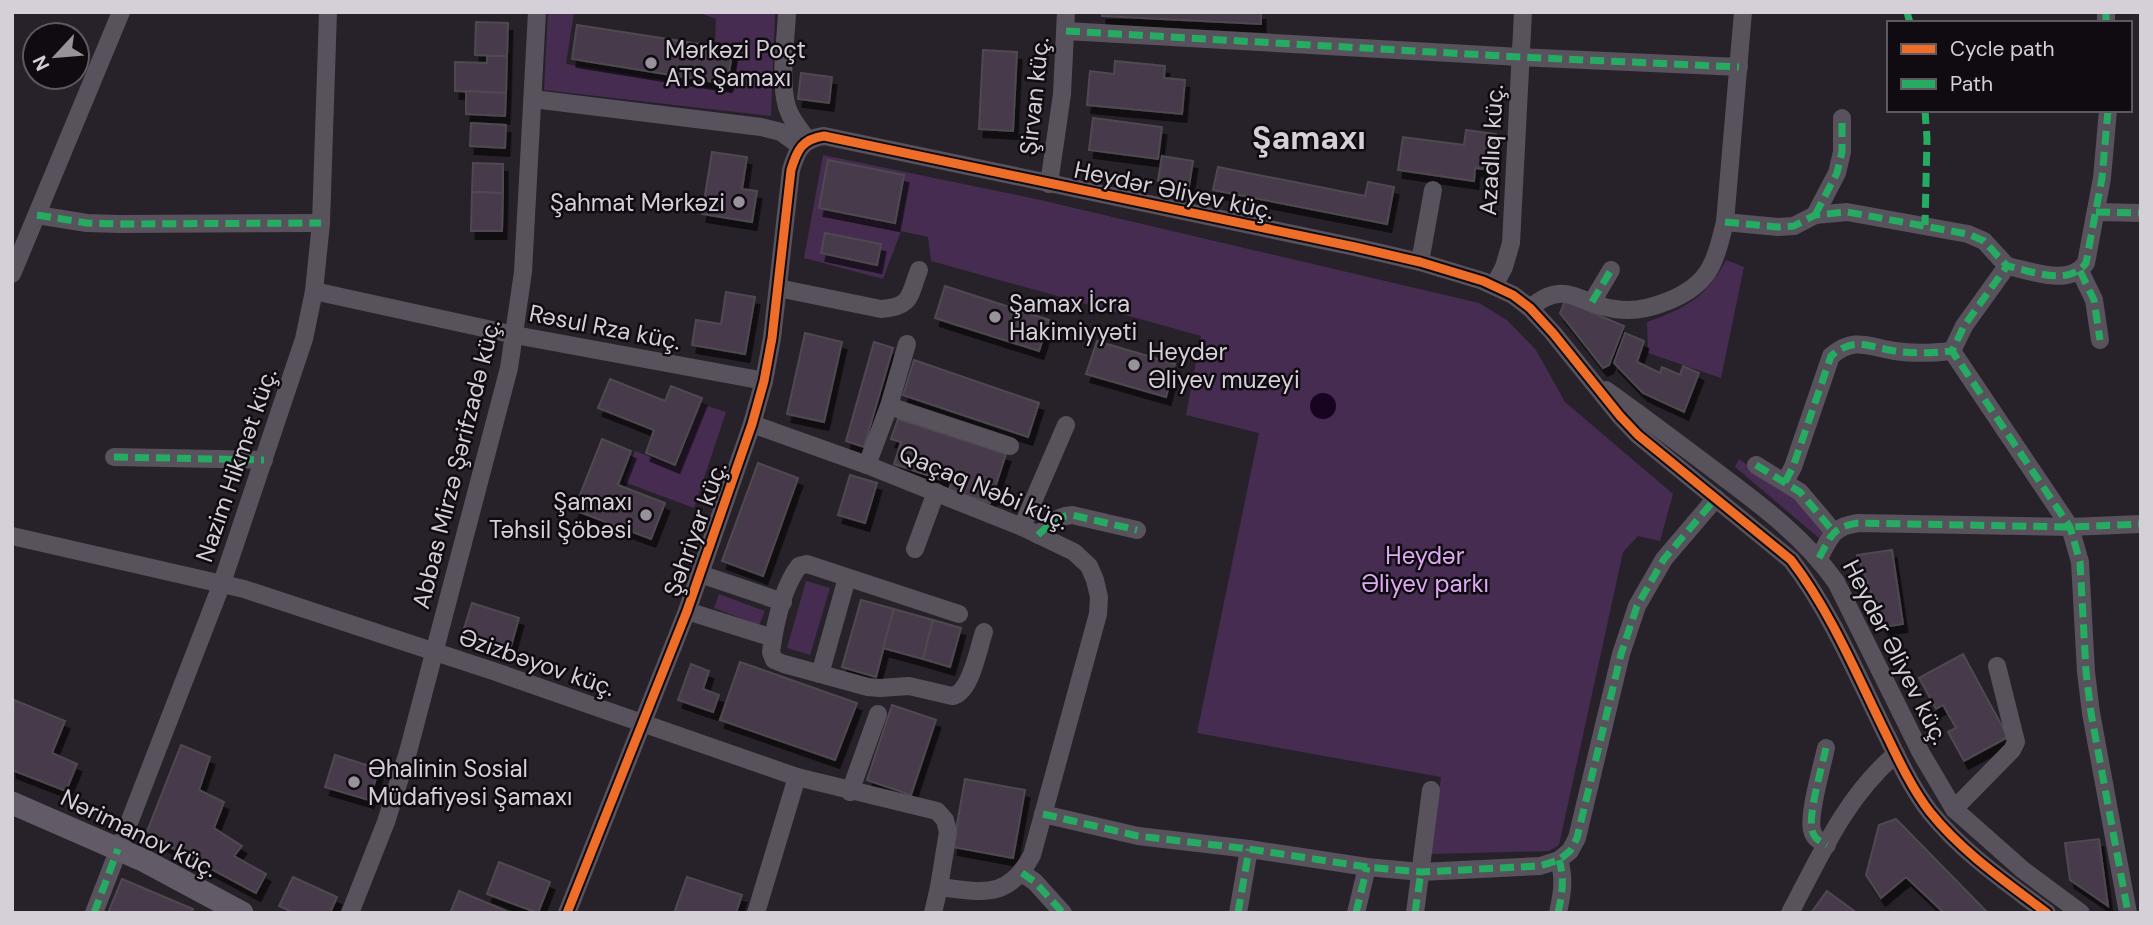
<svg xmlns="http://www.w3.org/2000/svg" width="2153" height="925" font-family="'DM Sans',sans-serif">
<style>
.green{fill:#462c51}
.water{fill:#180421}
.building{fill:#463a4b;stroke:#4e4a50;stroke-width:2;filter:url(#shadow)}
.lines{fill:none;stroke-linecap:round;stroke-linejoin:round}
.minor{stroke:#58525c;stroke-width:18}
.major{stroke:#635a67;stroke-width:23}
.quiet{stroke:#26ab63;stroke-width:7;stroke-dasharray:14 7;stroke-linecap:butt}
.cycleway-casing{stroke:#0f0b11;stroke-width:13}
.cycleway{stroke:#ee6e29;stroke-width:9}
.poi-dot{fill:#98929b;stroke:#0f0b11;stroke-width:2.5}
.labels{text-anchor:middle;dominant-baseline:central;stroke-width:5;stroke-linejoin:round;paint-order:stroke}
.poi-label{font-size:24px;fill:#d5cfd8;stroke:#0f0b11;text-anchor:start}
.street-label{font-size:24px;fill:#d5cfd8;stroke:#0f0b11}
.park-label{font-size:24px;fill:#dea9f4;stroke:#0f0b11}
.district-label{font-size:32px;font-weight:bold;fill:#d5cfd8;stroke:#0f0b11}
</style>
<defs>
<filter id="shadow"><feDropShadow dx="4.5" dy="8" stdDeviation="0" flood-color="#0009"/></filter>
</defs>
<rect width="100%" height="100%" fill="#272229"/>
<!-- green -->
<g class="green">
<path d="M548 12H574L566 64 734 92 739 46 715 42 716 19 697 12H775L771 116 544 90Z"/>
<path d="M823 155 1036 199 1479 303 1507 320 1536 350 1565 402 1673 494 1660 541 1638 536 1623 552 1559 845 1549 851 1431 854 1441 777 1197 733 1259 433 1186 415 1201 336 931 261 928 237 901 231 883 279 804 258Z"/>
<path d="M1726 260 1744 267 1721 378 1648 353 1647 322C1686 308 1706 298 1726 260Z"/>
<path d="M701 404 726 412 694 508 624 482 635 451 676 467Z"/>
<path d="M1739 459 1800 502 1826 529 1820 539 1735 467Z"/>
<path d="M806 581 830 588 810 655 787 648Z"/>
<path d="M719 594 765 611 759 625 714 608Z"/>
</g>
<!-- water -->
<circle class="water" cx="1323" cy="406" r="13"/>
<!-- building -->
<g class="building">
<path d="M1102 12H1261V24L1102 16Z"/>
<path d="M476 22 508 23 507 56 475 55Z"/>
<path d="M577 25 733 49 727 84 572 59Z"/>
<path d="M983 50 1017 52 1013 131 979 129Z"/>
<path d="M487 56H507L506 93 455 91V62L487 63Z"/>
<path d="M1115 61 1165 66 1164 78 1185 80 1182 114 1087 105 1090 71 1114 74Z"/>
<path d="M801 73 832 77 829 103 798 99Z"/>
<path d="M466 91 506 93 505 116 466 114Z"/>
<path d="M1093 118 1162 127 1158 159 1089 150Z"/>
<path d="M471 123 506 125 505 148 470 146Z"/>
<path d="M1466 130 1496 134 1491 170 1475 168 1474 181 1398 170 1403 137 1464 145Z"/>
<path d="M712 152 747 157 742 189 757 191 752 222 702 214Z"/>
<path d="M1162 156 1193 161 1189 186 1158 181Z"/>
<path d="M828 160 904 175 895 223 819 208Z"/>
<path d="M473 163 503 164V193L472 192Z"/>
<path d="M1218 167 1365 196 1368 182 1394 187 1387 224 1213 190Z"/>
<path d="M472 192 503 193 502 231H471Z"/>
<path d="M825 233 881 244 877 265 821 253Z"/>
<path d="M945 286 1049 320 1039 351 935 318Z"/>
<path d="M726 292 755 297 745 354 692 345 696 320 721 324Z"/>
<path d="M1565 301 1624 326 1609 365 1603 368 1560 313Z"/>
<path d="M805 333 842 342 824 422 787 414Z"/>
<path d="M1625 333 1644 341 1637 362 1660 373 1662 367 1680 375 1683 366 1699 373 1684 412 1643 393 1614 363Z"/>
<path d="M1097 341 1175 364 1166 397 1086 374Z"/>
<path d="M874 342 893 348 864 447 846 441Z"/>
<path d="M914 360 1039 403 1028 437 903 395Z"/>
<path d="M610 379 665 401 671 386 702 398 675 465 646 453 654 430 598 408Z"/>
<path d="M898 419 1006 454 990 503 949 490 951 483 894 464 901 442 891 439Z"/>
<path d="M602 439 631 451 618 485 665 503 651 539 574 510Z"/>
<path d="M758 463 798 478 763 576 722 561Z"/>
<path d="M850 475 877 483 865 523 838 515Z"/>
<path d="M1892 550 1903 624 1884 627 1857 555Z"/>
<path d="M861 600 894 609 876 677 842 667Z"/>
<path d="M472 603 519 618 509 653 461 638Z"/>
<path d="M894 609 933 620 923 659 883 648Z"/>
<path d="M933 620 961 628 950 667 923 659Z"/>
<path d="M1963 654 2008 737 1964 761 1948 732 1956 728 1943 705 1936 709 1919 678Z"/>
<path d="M740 662 857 703 835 760 720 720Z"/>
<path d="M691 664 709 671 703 689 719 695 713 712 678 700Z"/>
<path d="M14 700 65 721 52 753 77 764 66 791 12 770Z"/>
<path d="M892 705 936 720 911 795 867 780Z"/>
<path d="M181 745 210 757 199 790 224 802 214 828 242 846 234 856 266 874 256 893 146 834Z"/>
<path d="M335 755 379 769 369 800 325 787Z"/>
<path d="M965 779 1025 790 1013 858 953 847Z"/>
<path d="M1896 819 1988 913H1944L1906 877 1881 898 1866 875 1879 825Z"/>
<path d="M2099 839 2108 906 2070 880 2065 843Z"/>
<path d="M499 862 550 882 538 913 487 894Z"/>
<path d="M293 877 337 897 330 913H294L279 906Z"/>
<path d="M687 877 742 895 736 913H674Z"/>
<path d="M122 879 193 909 191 913H108Z"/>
<path d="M459 891 511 913H450Z"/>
<path d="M1827 891 1857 913H1811Z"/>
</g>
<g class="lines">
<!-- minor -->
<g class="minor">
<path d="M787 12C786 42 779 78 787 107 791 120 800 130 808 140"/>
<path d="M2106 12V23"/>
<path d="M1066 31 1520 57 1739 67"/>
<path d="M533 99 761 127 781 132 800 146"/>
<path d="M2108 110 2102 178 2086 263C2069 287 2032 271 2007 266L1964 326 1952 351 2070 527 2080 562 2086 672 2091 713 2128 913"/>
<path d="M1049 184 1062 94 1066 12"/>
<path d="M2096 212 2141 213"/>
<path d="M37 215 87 223 119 224 321 223"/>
<path d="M1815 215 1837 173 1842 152V118"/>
<path d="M1725 222 1778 227 1794 226 1815 215 1847 212 1968 234 1984 241 2007 266"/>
<path d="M1420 262 1433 190"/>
<path d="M2080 271 2094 300 2100 340"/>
<path d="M12 274 121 12"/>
<path d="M1494 286 1504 267 1511 243 1523 12"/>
<path d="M778 288 881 309C912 307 909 296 919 270"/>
<path d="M314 291 515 335 764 381"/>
<path d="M1592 302 1611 270"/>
<path d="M1530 308C1566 278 1578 304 1615 309 1646 314 1695 296 1710 268 1718 254 1721 237 1725 222L1743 12"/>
<path d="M1606 390C1644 417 1681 445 1718 473 1762 506 1804 537 1836 582L1921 753 1954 809 2023 870 2081 913"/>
<path d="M889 406 1010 446"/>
<path d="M752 424 867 465 1022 527 1074 552 1089 566 1095 580 1099 597 1098 614 1032 855C1008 900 984 892 939 887L933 913"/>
<path d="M114 457 264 460"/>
<path d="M867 465 889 406 907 344"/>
<path d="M1756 465 1800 492 1833 531"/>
<path d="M1785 482 1793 467 1831 356C1855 336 1868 347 1895 351 1914 354 1933 353 1952 351"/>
<path d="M1022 527 1066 425"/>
<path d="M1038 535C1049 525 1056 516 1072 515L1137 530"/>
<path d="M12 536 244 589 496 672 797 777 937 811 945 820 948 832 939 887"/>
<path d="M915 549 936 492"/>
<path d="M1819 558C1831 536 1832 527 1858 523L2070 527 2141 524"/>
<path d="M700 574 783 602"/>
<path d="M687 611 773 638"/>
<path d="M959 614 807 564 799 566C782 588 775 624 771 652L774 660 784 664 868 687 880 688 909 686 952 696C971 693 978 649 984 632"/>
<path d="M820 674 847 578"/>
<path d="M1826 748C1822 767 1808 814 1812 830 1814 839 1820 841 1827 845"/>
<path d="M850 792 878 714"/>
<path d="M1954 809 2012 750 2016 742 1997 666"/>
<path d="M1043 814 1138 836 1249 849 1367 867 1421 872 1540 866 1559 860 1570 851 1577 838 1621 654 1637 606 1664 559 1716 498"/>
<path d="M1022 873 1035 882 1063 913"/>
<path d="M94 913 222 583 304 339 314 291 321 223 328 12"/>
<path d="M350 913 386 822 408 752 509 368 523 272 537 12"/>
<path d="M567 913 687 611 752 424 764 381 772 338 791 170C797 150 802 139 824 136L1355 247 1420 262 1483 281 1513 295 1530 308 1553 333 1620 416 1638 435 1791 560C1832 613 1858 678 1888 738 1900 763 1913 790 1930 812 1963 853 2006 882 2047 913"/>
<path d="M756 913 797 777"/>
<path d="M1238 913 1249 849"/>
<path d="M1356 913 1367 867"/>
<path d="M1415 913 1431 790"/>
<path d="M1558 913C1562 894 1565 879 1559 860"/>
<path d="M1790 913C1820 856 1846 796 1896 754"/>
</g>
<!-- major -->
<path class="major" d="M12 803 145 861 242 913"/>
<!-- quiet -->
<g class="quiet">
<path d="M1907 12 1910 23"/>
<path d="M2106 12V23"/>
<path d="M1066 31 1520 57 1739 67"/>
<path d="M1925 110 1927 139 1925 225"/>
<path d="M2108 110 2102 178 2086 263C2069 287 2032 271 2007 266L1964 326 1952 351 2070 527 2080 562 2086 672 2091 713 2128 913"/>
<path d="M2096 212 2141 213"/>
<path d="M37 215 87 223 119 224 321 223"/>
<path d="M1815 215 1837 173 1842 152V118"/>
<path d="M1725 222 1778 227 1794 226 1815 215 1847 212 1968 234 1984 241 2007 266"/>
<path d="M2080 271 2094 300 2100 340"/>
<path d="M1592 302 1611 270"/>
<path d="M114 457 264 460"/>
<path d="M1756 465 1800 492 1833 531"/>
<path d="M1785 482 1793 467 1831 356C1855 336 1868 347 1895 351 1914 354 1933 353 1952 351"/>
<path d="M1038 535C1049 525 1056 516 1072 515L1137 530"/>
<path d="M1819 558C1831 536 1832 527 1858 523L2070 527 2141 524"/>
<path d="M1826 748C1822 767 1808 814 1812 830 1814 839 1820 841 1827 845"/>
<path d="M1043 814 1138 836 1249 849 1367 867 1421 872 1540 866 1559 860 1570 851 1577 838 1621 654 1637 606 1664 559 1716 498"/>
<path d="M1022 873 1035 882 1063 913"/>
<path d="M94 913 118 849"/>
<path d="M1238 913 1249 849"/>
<path d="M1356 913 1367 867"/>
<path d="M1415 913 1421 872"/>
<path d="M1558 913C1562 894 1565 879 1559 860"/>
</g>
<defs>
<path id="cycleway" d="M567 913 687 611 752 424 764 381 772 338 791 170C797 150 802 139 824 136L1355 247 1420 262 1483 281 1513 295 1530 308 1553 333 1620 416 1638 435 1791 560C1832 613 1858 678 1888 738 1900 763 1913 790 1930 812 1963 853 2006 882 2047 913"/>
</defs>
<!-- cycleway casing -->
<use href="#cycleway" class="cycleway-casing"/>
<!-- cycleway -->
<use href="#cycleway" class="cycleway"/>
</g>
<!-- markers -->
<g class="poi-dot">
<circle cx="651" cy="63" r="7"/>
<circle cx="739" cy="202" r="7"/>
<circle cx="995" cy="317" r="7"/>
<circle cx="1134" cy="365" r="7"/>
<circle cx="646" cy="515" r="7"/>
<circle cx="354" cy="782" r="7"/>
</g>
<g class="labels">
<!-- poi labels -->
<g class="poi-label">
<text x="665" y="49">Mərkəzi Poçt<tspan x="665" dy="28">ATS Şamaxı</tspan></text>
<text x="725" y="202" text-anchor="end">Şahmat Mərkəzi</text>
<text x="1009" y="303">Şamax İcra<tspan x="1009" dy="28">Hakimiyyəti</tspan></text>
<text x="1148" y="351">Heydər<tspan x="1148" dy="28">Əliyev muzeyi</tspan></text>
<text x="632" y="501" text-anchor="end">Şamaxı<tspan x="632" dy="28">Təhsil Şöbəsi</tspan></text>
<text x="368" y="768">Əhalinin Sosial<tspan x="368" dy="28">Müdafiyəsi Şamaxı</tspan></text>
</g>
<!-- street labels -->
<g class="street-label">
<text transform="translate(1034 96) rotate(-84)">Şirvan küç.</text>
<text transform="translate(1491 150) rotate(-87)">Azadlıq küç.</text>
<text transform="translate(1174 190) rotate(12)">Heydər Əliyev küç.</text>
<text transform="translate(605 327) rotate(11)">Rəsul Rza küç.</text>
<text transform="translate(456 464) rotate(-76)">Abbas Mirzə Şərifzadə küç.</text>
<text transform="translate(236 465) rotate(-71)">Nazim Hikmət küç.</text>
<text transform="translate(984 487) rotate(23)">Qaçaq Nəbi küç.</text>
<text transform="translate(695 529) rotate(-70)">Şəhriyar küç.</text>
<text transform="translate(1896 652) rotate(63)">Heydər Əliyev küç.</text>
<text transform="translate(537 662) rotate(19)">Əzizbəyov küç.</text>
<text transform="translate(139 833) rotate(26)">Nərimanov küç.</text>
</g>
<!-- park labels -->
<g class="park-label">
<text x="1425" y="555">Heydər<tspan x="1425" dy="28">Əliyev parkı</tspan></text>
</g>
<!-- district labels -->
<g class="district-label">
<text x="1309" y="138">Şamaxı</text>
</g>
</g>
<!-- border -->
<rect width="2153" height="925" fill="none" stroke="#d5cfd8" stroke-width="28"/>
<!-- legend -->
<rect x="1887" y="21" width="245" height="91" fill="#0f0b11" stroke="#5e5961" stroke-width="2"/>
<rect x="1901" y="44" width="35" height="10" fill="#ee6e29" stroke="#5e5961" stroke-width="2"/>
<text x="1950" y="56" font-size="21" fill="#d5cfd8">Cycle path</text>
<rect x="1901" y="79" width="35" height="10" fill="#26ab63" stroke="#5e5961" stroke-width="2"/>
<text x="1950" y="91" font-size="21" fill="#d5cfd8">Path</text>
<!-- north arrow -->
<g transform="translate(56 56) rotate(244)"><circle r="33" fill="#0f0b11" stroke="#5e5961" stroke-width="2"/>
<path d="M0-5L12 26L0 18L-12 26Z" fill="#98929b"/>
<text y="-10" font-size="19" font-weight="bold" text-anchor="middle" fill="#d5cfd8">N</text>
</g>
</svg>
